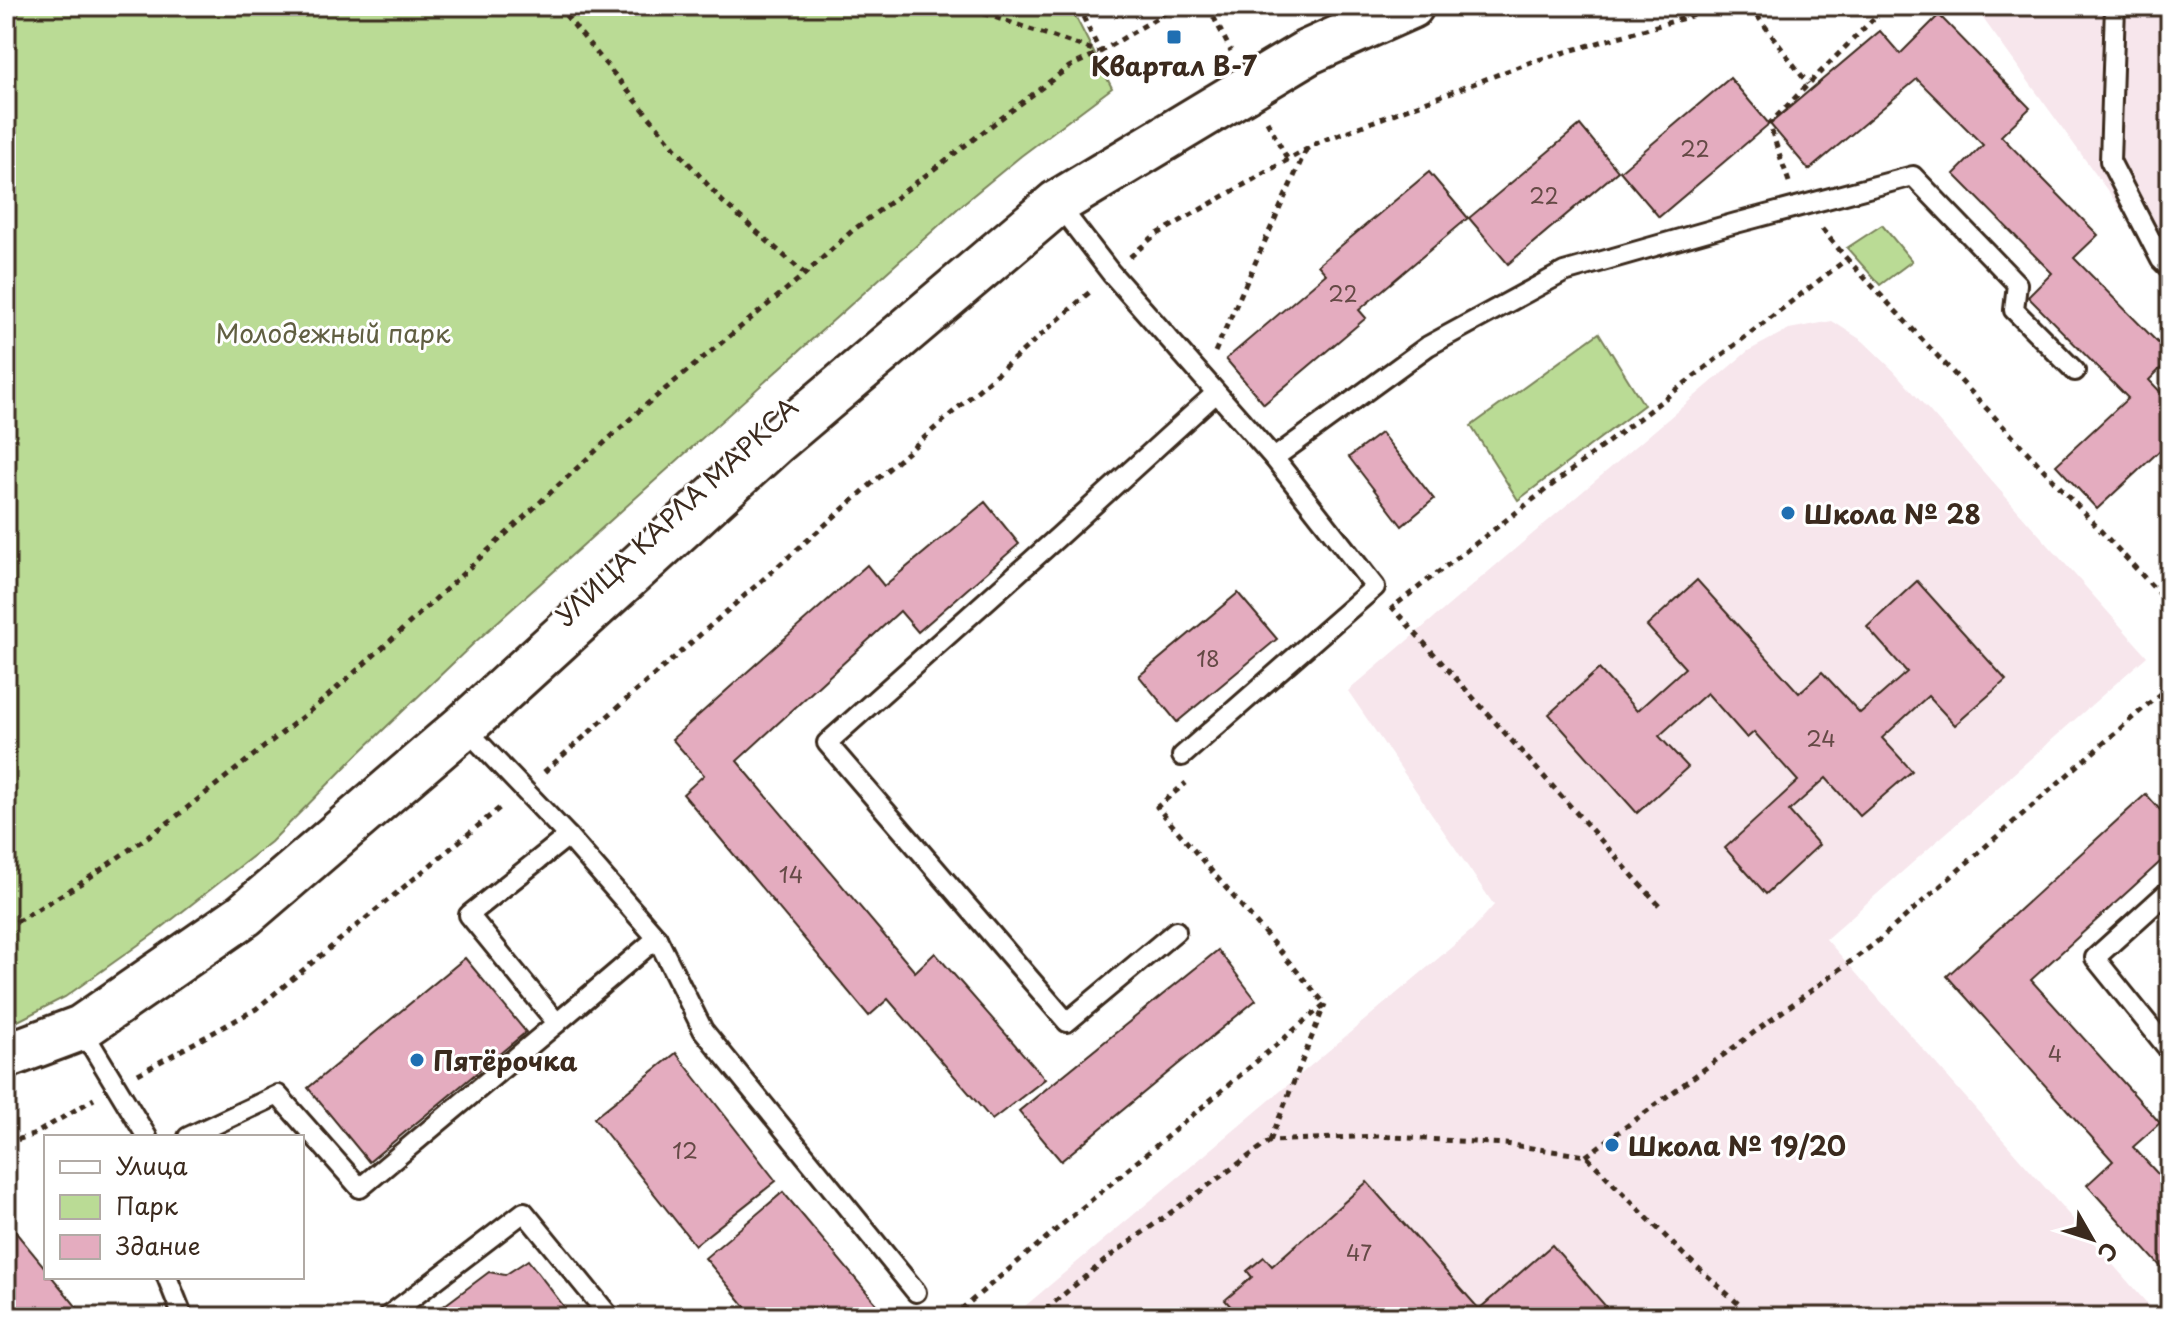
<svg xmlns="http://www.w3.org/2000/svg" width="2176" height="1323" font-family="'Playpen Sans',sans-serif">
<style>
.built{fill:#f7e6ec}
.green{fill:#badb95;stroke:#7a825a;stroke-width:2}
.building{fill:#e4acbf;stroke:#3b2a1e;stroke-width:2}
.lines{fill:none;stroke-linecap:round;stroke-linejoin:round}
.lane-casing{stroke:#3b2a1e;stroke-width:24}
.secondary-casing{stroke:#3b2a1e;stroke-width:50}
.path{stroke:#3b2a1e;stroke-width:5;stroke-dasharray:6 6;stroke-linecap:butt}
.lane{stroke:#fff;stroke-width:18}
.secondary{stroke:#fff;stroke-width:44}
.poi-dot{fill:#1f6fb2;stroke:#fff;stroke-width:3}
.labels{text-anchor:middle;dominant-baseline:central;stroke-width:6;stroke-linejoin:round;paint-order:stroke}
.number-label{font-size:22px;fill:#654a46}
.poi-label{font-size:26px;font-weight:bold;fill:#3b2a1e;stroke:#fff;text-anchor:start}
.park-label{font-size:26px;fill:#615f42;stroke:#fff}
.street-label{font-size:26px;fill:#3b2a1e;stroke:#fff}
</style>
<rect width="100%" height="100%" fill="#fff"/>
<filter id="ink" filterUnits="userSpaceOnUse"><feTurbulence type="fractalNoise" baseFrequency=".0125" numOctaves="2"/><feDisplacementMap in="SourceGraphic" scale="16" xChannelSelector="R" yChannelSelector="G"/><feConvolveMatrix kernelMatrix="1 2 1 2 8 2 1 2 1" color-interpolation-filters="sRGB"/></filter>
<g filter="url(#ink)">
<!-- built -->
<g class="built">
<path d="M1974 6H2170V277Z"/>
<path d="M1832 321 1863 341 1893 370 2147 656 1826 939 2159 1317H1012L1472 930 1494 905 1348 691 1748 351 1789 329Z"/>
</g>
<!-- green -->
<g class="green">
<path d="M6 6H1070L1112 88 1021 156 965 202 473 644 359 753 271 842 155 933 65 997 6 1027Z"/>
<path d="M1882 225 1912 261 1880 285 1847 248Z"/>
<path d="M1599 333 1644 405 1518 500 1471 426Z"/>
</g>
<!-- building -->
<g class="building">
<path d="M1939 15 2030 108 2001 136 2098 235 2074 258 2170 355V359L2149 380 2170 402V441L2097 509 2056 465 2128 398 2028 297 2052 273 1954 174 1983 145 1917 79 1809 170 1770 124 1880 31 1900 54Z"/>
<path d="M1730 78 1769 124 1659 217 1620 171Z"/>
<path d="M1580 125 1618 171 1508 264 1469 218Z"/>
<path d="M1429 172 1468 218 1359 310 1366 318 1264 404 1226 359 1326 274 1318 265Z"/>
<path d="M1381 433 1434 499 1402 526 1349 457Z"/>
<path d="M985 502 1019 544 918 632 900 611 737 761 915 972 935 953 1045 1079 992 1120 888 999 869 1016 683 794 704 775 672 739 867 565 884 586Z"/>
<path d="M1697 580 1799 693 1822 672 1860 713 1907 672 1867 627 1917 581 2006 680 1955 725 1928 696 1882 738 1912 771 1860 816 1826 778 1789 811 1819 845 1766 894 1725 848 1798 781 1754 732 1747 738 1707 693 1659 736 1688 767 1637 813 1549 714 1599 669 1637 711 1685 668 1647 626Z"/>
<path d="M1238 593 1277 639 1177 722 1139 676Z"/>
<path d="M2146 794 2170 821V853L2031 980 2160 1123 2133 1147 2170 1187V1277L2087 1185 2113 1161 1947 976Z"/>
<path d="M1218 950 1256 1000 1061 1161 1019 1111Z"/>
<path d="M465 958 526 1032 369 1162 308 1088Z"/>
<path d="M676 1053 776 1181 695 1245 594 1118Z"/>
<path d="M1367 1182 1479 1309 1552 1245 1615 1317H1240L1225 1300 1252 1277 1247 1271 1264 1257 1272 1266Z"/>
<path d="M783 1192 885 1314 882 1317H754L705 1258Z"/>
<path d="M8 1223 46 1269V1277H52L85 1317H7L6 1225Z"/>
<path d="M528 1260 572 1317H429L489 1272 505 1275Z"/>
</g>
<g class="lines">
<defs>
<g id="lane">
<path d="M2115 6 2110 161 2161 260 2170 269"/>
<path d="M1057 203 1111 273 1274 458 1375 587 1182 756"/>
<path d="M1274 458 1428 346 1564 272 1736 223 1913 176 2017 284 2014 310 2075 371"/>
<path d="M2170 890 2095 958 2170 1051"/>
<path d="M1176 931 1067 1022 827 743 1058 537 1216 393"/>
<path d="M657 938 703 1030 916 1292"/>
<path d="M557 1023 657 938 568 836"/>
<path d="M81 1028 147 1137"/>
<path d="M188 1137 278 1095 360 1188 557 1023 469 915 568 836 464 727"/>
<path d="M167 1277 183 1317"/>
<path d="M387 1317 524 1212 610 1317"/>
</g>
<path id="secondary" d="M6 1056 81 1028 244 915 464 726 774 443 1057 203 1308 52 1411 6"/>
</defs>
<!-- lane casing -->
<use href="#lane" class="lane-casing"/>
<!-- secondary casing -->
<use href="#secondary" class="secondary-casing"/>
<!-- path -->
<g class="path">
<path d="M558 6 675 148 723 202 805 274"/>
<path d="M961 6 1099 52"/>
<path d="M1078 6 1100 52"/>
<path d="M1208 6 1231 51"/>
<path d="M1750 6 1808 84"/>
<path d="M1267 121 1288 160"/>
<path d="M1789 182 1769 124 1886 6"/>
<path d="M1822 229 1847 259"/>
<path d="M1130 257 1154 236 1319 142 1531 62 1726 6"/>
<path d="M1215 352 1306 150"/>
<path d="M1398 603 1847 259 2170 605"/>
<path d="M1391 606 1659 905"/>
<path d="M544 772 1092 290"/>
<path d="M6 928 83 882 173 819 321 702 390 641 641 409 805 274 852 231 1069 67 1100 52 1177 6"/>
<path d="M138 1074 256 1009 502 806"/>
<path d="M1270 1141 1325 1004"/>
<path d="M6 1143 33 1135 94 1099"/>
<path d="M1586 1156 1873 945 2170 685"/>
<path d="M952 1317 1325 1004 1157 807 1186 783"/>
<path d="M1036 1317 1113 1254 1270 1141 1377 1136 1505 1144 1586 1156 1683 1254 1753 1317"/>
</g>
<!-- lane -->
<use href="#lane" class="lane"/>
<!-- secondary -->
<use href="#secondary" class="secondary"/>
</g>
</g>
<!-- markers -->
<g class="poi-dot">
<rect x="1166" y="29" width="16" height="16" rx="4"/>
<circle cx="1788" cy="513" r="8"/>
<circle cx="417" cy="1060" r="8"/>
<circle cx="1612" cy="1145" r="8"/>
</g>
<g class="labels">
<!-- number labels -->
<g class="number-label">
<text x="1695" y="147">22</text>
<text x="1544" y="194">22</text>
<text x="1343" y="292">22</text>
<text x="1208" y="657">18</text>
<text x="1821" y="737">24</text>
<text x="791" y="873">14</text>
<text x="2055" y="1052">4</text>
<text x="685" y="1149">12</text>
<text x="1359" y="1251">47</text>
</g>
<!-- poi labels -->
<g class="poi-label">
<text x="1174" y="65" text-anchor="middle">Квартал В-7</text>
<text x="1804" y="513">Школа № 28</text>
<text x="433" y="1060">Пятёрочка</text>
<text x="1628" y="1145">Школа № 19/20</text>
</g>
<!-- park labels -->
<g class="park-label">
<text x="333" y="332">Молодежный парк</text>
</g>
<!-- street labels -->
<g class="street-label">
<text transform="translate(676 511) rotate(-43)">УЛИЦА КАРЛА МАРКСА</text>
</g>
</g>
<!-- margin -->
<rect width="2176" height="1323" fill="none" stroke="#fff" stroke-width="32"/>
<rect x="16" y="16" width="2144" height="1291" fill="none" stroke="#3b2a1e" stroke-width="3" filter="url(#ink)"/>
<!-- legend -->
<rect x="44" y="1135" width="260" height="144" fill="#ffffff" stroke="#b1aaa5" stroke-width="2"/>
<rect x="60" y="1161" width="40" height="12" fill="#ffffff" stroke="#b1aaa5" stroke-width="2"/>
<text x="116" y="1175" font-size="24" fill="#3b2a1e">Улица</text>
<rect x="60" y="1195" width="40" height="24" fill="#badb95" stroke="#b1aaa5" stroke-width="2"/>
<text x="116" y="1215" font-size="24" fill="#3b2a1e">Парк</text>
<rect x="60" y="1235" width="40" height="24" fill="#e4acbf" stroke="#b1aaa5" stroke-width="2"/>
<text x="116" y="1255" font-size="24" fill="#3b2a1e">Здание</text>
<!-- north arrow -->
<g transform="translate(2092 1239) rotate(129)" stroke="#ffffff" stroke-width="6" paint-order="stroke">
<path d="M0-6L14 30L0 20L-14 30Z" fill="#3b2a1e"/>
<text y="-12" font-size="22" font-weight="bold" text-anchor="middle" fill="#3b2a1e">С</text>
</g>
</svg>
